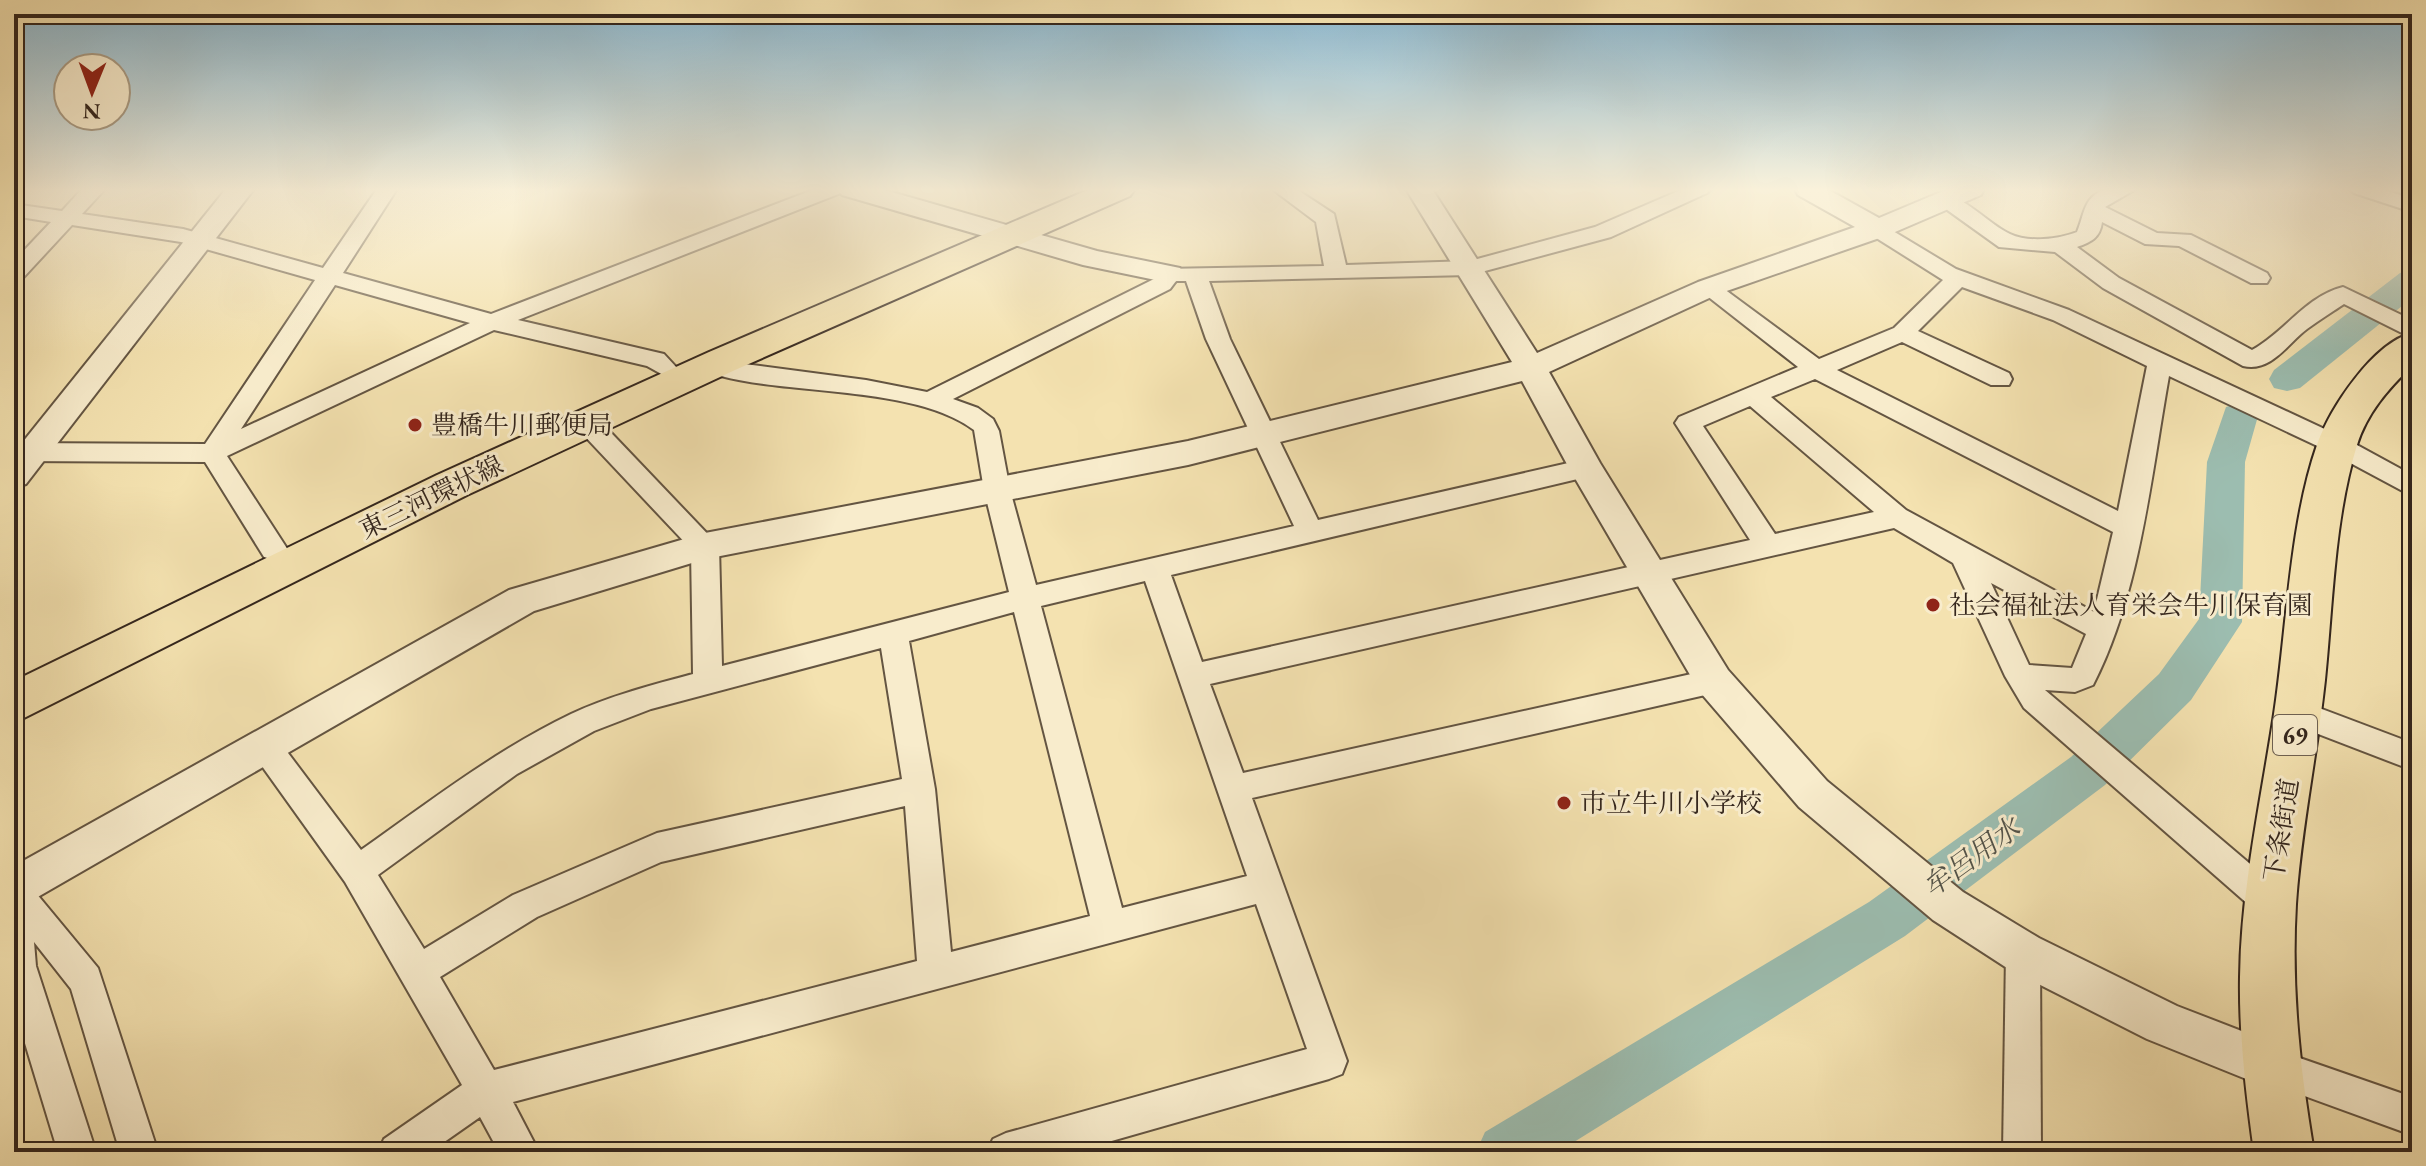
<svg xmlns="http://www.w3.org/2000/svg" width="2426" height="1166" font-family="'EB Garamond','Noto Serif JP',serif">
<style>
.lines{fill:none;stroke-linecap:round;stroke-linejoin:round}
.river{fill:#9cbdb0;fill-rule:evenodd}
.minor-casing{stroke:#645542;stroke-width:4}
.tertiary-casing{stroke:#645542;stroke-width:4}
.primary-casing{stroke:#34261d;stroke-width:4}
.minor{fill:#f8eccc;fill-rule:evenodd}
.tertiary{fill:#f8eccc;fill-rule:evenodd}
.primary{fill:#f4e2b0;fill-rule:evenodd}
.poi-dot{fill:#8f2418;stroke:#f8eccc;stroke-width:3}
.labels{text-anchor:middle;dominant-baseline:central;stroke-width:6;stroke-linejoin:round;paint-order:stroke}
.shield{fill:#f8eccc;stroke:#6f6152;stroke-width:2}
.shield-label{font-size:24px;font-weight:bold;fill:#34261d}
.poi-label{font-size:26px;fill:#34261d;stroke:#f8eccc;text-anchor:start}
.street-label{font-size:26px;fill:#34261d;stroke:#f8eccc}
.water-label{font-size:28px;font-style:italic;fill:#535349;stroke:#f8eccc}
</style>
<rect width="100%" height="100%" fill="#f4e2b0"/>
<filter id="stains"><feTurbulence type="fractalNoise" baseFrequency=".0025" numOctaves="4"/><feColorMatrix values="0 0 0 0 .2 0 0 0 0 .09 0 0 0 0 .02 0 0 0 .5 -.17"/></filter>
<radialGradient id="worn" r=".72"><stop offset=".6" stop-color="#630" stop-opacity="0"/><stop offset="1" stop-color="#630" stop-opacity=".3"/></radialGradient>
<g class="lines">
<!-- river -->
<g class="river">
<path d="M2412 269V298L2300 388 2287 391 2274 388 2269 379 2274 370 2400 273Z"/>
<path d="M2239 403 2252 407 2258 416 2245 462 2242 622 2191 700 2105 785 1905 936 1558 1152H1476L1485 1132 1869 902 2071 757 2159 674 2199 619 2207 462 2226 407Z"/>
</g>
<defs>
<g id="minor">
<path d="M82 189H105L82 214 183 229 323 268 377 189H397L343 273 491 314 815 189H845L841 193 518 320 664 354 677 368 674 374 665 376 647 366 494 330 227 456 288 550 284 557 274 560 264 557 205 462 14 461V443L205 444 315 280 181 242 72 225 22 279 14 281V261L51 222 14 216V204L62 211ZM335 285 470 323 241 429Z"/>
<path d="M1272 189H1296L1334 214 1346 265 1470 261 1595 227 1683 189H1711L1707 193 1611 237 1470 275 1209 281 1230 339 1318 520 1586 459 1595 461 1599 468 1595 475 1586 477 1171 575 1202 662 1750 540 1675 423 1679 417 1798 367 1697 288 1700 283H1716L1819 359 1894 328 1943 280 1870 234 1867 229 1870 224 1878 222 1956 269 2069 310 2346 439 2412 475V496L2328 451 2169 376C2151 476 2140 594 2093 685L2075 692 2045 690 2282 891 2287 902 2282 913 2270 917 2258 913 2024 708 2005 676 1953 563 1894 528 1210 684 1243 773 1714 669 1725 672 1729 681 1725 690 1714 693 1252 798 1347 1061 1342 1074 1329 1079 1073 1152H987L993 1139 1006 1133 1307 1049 1256 904 513 1102 539 1152H499L480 1117 430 1152H378L384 1139 462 1085 345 882 254 755 250 746 254 737 265 733 276 737 361 850C429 802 496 750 571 714 609 696 652 685 693 674L691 549 578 429 574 423 578 417 587 414 596 417 719 546 722 666 1009 592 984 490 974 430C916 386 792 395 721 376L710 361 713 355C725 352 730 354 737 363L866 380 927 392 1154 279 1162 269 1324 266 1316 222ZM1176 281H1186L1206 339 1294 526 1036 585 1010 490 999 431 993 419 978 408 953 399 1170 289ZM1962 287 2053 320 2147 366 2118 511 1837 370 1902 342 1991 385H2009L2012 379 2009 373 1918 331ZM1815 379 2113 532 2094 612 1906 510 1771 397ZM1750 406 1874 512 1775 534 1703 426ZM1145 581 1247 876 1122 908 1041 606ZM1991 583 2086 634 2072 668 2029 665ZM1014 612 1090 916 951 952 935 789 909 641ZM881 648 902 779 657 833 513 895 424 949 378 875 517 774 594 731 651 709ZM905 806 917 961 494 1070 440 977 537 917 661 862Z"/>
<path d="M2106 189H2136L2105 207 2157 233 2191 235 2267 273 2270 278 2267 283H2251L2179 246 2145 244 2102 222C2100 238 2091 242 2077 247L2119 278 2252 350C2284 333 2306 296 2343 287L2412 320V338L2344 304C2332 312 2319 320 2307 329 2288 343 2271 373 2243 366L2103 288 2055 252 1999 247 1932 199 1936 195C1958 189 1989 225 2010 234 2029 243 2059 239 2077 232 2085 213 2083 197 2106 189Z"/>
<path d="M2350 189H2382L2412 199V212L2354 193Z"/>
<path d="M2298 700 2412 743V770L2287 722 2283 713 2287 704Z"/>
<path d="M14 877 26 881 98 968 158 1152H120L71 989 34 942 36 966 96 1152H58L14 1007Z"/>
<path d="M2023 937 2035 941 2040 953 2041 1152H2003L2006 953 2011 941Z"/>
<path d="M2271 1048 2412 1097V1135L2258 1079 2253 1066 2258 1053Z"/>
</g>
<g id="tertiary">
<path d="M226 189H254L26 484 14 488V453Z"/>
<path d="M838 189H881L1097 251 1180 268 1184 274 1180 280 1170 283 1083 265 842 195Z"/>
<path d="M1406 189H1432L1537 353 1698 282 1855 227 1798 195 1795 189H1827L1879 218 1948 189H1984L1981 195 1888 235 1718 294 1549 372 1600 463 1728 670 1827 781 1963 892 2039 938 2177 1006 2288 1049 2294 1066 2288 1083 2271 1089 2147 1039 2007 968 1933 920 1799 807 1700 692 1569 468 1522 381 1188 465 705 559 534 611 29 902 14 908V866L509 590 705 533 1188 441 1512 362Z"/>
</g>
<g id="primary">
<path d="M1090 189H1135L1130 196 735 370 467 495 14 723V681L437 475 709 352Z"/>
<path d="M2412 333V366C2388 389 2367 413 2357 445 2334 520 2333 603 2325 680 2317 755 2301 829 2296 904 2291 988 2300 1069 2314 1152H2254C2246 1094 2239 1036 2240 977 2241 888 2261 801 2274 714 2287 628 2289 526 2317 445 2330 408 2373 343 2412 333Z"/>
</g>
</defs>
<!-- minor casing -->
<use href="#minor" class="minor-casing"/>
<!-- tertiary casing -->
<use href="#tertiary" class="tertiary-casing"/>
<!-- primary casing -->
<use href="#primary" class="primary-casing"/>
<!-- minor -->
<use href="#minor" class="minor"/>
<!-- tertiary -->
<use href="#tertiary" class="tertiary"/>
<!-- primary -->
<use href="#primary" class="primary"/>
</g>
<!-- sky -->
<linearGradient id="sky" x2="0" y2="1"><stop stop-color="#89b8d2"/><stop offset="0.54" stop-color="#faf2db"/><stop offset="1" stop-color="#faf2db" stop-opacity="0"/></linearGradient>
<rect width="2426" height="352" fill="url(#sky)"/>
<!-- markers -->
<g class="poi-dot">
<circle cx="415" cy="425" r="8"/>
<circle cx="1933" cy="605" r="8"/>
<circle cx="1564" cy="803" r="8"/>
</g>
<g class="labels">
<!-- shield labels -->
<rect class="shield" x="2273" y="715" width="44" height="40" rx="6"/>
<g class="shield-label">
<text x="2295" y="735">69</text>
</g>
<!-- poi labels -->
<g class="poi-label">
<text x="431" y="425">豊橋牛川郵便局</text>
<text x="1949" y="605">社会福祉法人育栄会牛川保育園</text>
<text x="1580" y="803">市立牛川小学校</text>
</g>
<!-- street labels -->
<g class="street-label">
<text transform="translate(431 497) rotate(-26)">東三河環状線</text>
<text transform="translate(2281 830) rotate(-81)">下条街道</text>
</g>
<!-- water labels -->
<g class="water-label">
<text transform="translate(1971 857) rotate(-36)">牟呂用水</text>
</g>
</g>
<!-- margin -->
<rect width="2426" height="1166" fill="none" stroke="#f4e2b0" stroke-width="48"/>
<rect x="16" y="16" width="2394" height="1134" fill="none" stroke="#34261d" stroke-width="4"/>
<rect x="24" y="24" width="2378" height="1118" fill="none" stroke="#34261d" stroke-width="2"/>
<!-- north arrow -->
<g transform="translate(92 92) rotate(181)"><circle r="38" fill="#f8eccc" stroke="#aa9d86" stroke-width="2"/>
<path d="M0-6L14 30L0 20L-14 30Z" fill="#8f2418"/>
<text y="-12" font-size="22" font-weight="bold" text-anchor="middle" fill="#34261d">N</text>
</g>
<rect width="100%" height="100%" filter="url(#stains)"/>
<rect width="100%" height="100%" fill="url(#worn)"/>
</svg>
